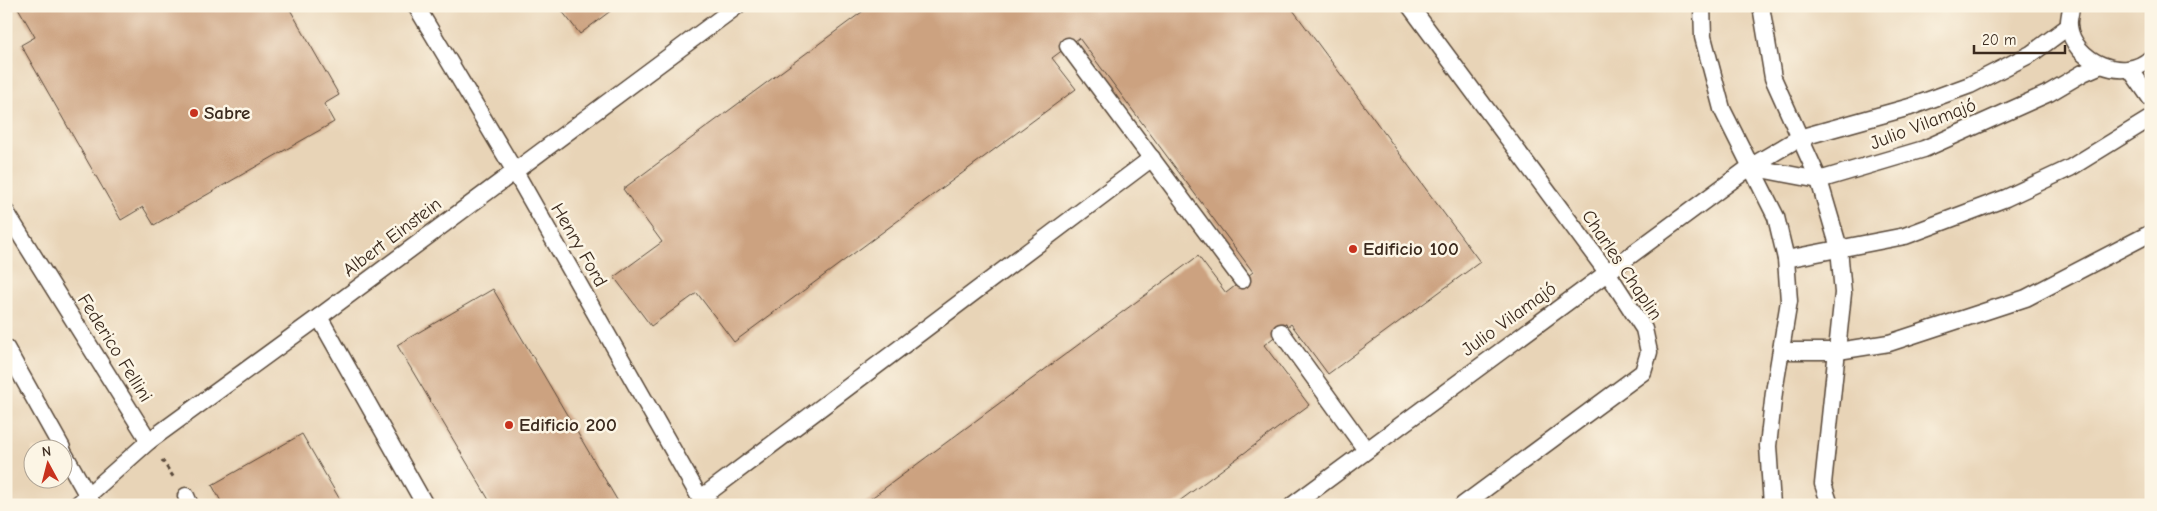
<svg xmlns="http://www.w3.org/2000/svg" width="2157" height="511" font-family="'Comic Neue',sans-serif">
<style>
.built{fill:#e8d4b7;fill-rule:evenodd}
.building{fill:#cca280}
.lines{fill:none;stroke-linecap:round;stroke-linejoin:round}
.service-casing{stroke:#574637;stroke-width:19}
.path{stroke:#574637;stroke-width:3;stroke-dasharray:4 4;stroke-linecap:butt}
.service{stroke:#fff;stroke-width:16}
.poi-dot{fill:#c8321e;stroke:#fcf5e5;stroke-width:2}
.labels{text-anchor:middle;dominant-baseline:central;stroke-width:5;stroke-linejoin:round;paint-order:stroke}
.poi-label{font-size:19px;font-weight:bold;fill:#3b2a1e;stroke:#fcf5e5;text-anchor:start}
.street-label{font-size:19px;fill:#3b2a1e;stroke:#fcf5e5}
</style>
<rect width="100%" height="100%" fill="#fcf5e5"/>
<filter id="ink" filterUnits="userSpaceOnUse"><feTurbulence type="fractalNoise" baseFrequency=".02" numOctaves="2"/><feDisplacementMap in="SourceGraphic" scale="10" xChannelSelector="R" yChannelSelector="G"/><feConvolveMatrix kernelMatrix="1 2 1 2 8 2 1 2 1" color-interpolation-filters="sRGB"/></filter>
<filter id="wash" filterUnits="userSpaceOnUse"><feTurbulence type="fractalNoise" baseFrequency=".0096" numOctaves="4" result="noise"/><feDisplacementMap in="SourceGraphic" scale="20" xChannelSelector="R" yChannelSelector="G"/><feGaussianBlur stdDeviation="1.12" result="paint"/><feColorMatrix in="noise" values="0 0 0 0 0 0 0 0 0 0 0 0 0 0 0 0 0 1.4 0 .05"/><feComposite in="paint" operator="in"/></filter>
<g filter="url(#wash)">
<rect width="100%" height="100%" fill="#f6e2c7"/>
<!-- built -->
<path class="built" d="M6 6H2151V505H6ZM32 448H62V478H32Z"/>
<g id="blocks">
<!-- building -->
<g class="building">
<path d="M17 6H288L339 95 324 104 334 122 154 225 143 207 121 220 21 45 35 37Z"/>
<path d="M558 6H617L580 34Z"/>
<path d="M870 6H1290L1480 262 1328 374 1291 324 1264 345 1309 405 1174 505H862L1198 256 1226 293 1253 272 1079 38 1052 58 1076 89 734 342 697 293 651 326 614 277 662 242 623 189Z"/>
<path d="M493 289 620 505H492L397 345Z"/>
<path d="M302 434 343 505H223L212 485Z"/>
</g>
</g>
</g>
<g filter="url(#ink)">
<use href="#blocks" fill-opacity="0" stroke="#574637" stroke-width="1"/>
<g class="lines">
<defs>
<g id="service">
<path d="M416 6 514 170 704 505"/>
<path d="M1410 6 1607 272 1644 329 1649 352 1643 372 1463 505"/>
<path d="M1702 6 1703 37 1722 109 1776 217 1786 259 1789 301 1774 392 1768 446 1772 505"/>
<path d="M1761 6 1773 78 1819 180 1839 248 1843 293 1823 484 1830 505"/>
<path d="M2071 6C2071 12 2068 20 2069 26 2073 61 2124 84 2151 58"/>
<path d="M1068 46 1242 280"/>
<path d="M2130 69 2151 99"/>
<path d="M1750 167 1819 180 1924 149 2049 93 2083 73 2099 66"/>
<path d="M6 212 149 441"/>
<path d="M1786 259 1905 236 2006 198 2070 168 2151 118"/>
<path d="M319 317 425 505"/>
<path d="M1281 332 1366 450"/>
<path d="M6 348 62 448"/>
<path d="M1782 351H1838L1889 343 2026 298 2151 233"/>
<path d="M62 450 93 505"/>
<path d="M186 496 190 505"/>
<path d="M701 498 1152 158"/>
<path d="M77 505 149 441 319 317 737 6"/>
<path d="M1293 505 1750 167 1799 138 1910 107 1970 85 2031 54 2069 26"/>
</g>
</defs>
<!-- service casing -->
<use href="#service" class="service-casing"/>
<!-- path -->
<path class="path" d="M162 460 174 478"/>
<!-- service -->
<use href="#service" class="service"/>
</g>
</g>
<!-- markers -->
<g class="poi-dot">
<circle cx="194" cy="113" r="5"/>
<circle cx="1353" cy="249" r="5"/>
<circle cx="509" cy="425" r="5"/>
</g>
<g class="labels">
<!-- poi labels -->
<g class="poi-label">
<text x="204" y="113">Sabre</text>
<text x="1363" y="249">Edificio 100</text>
<text x="519" y="425">Edificio 200</text>
</g>
<!-- street labels -->
<g class="street-label">
<text transform="translate(1923 124) rotate(-21)">Julio Vilamajó</text>
<text transform="translate(392 237) rotate(-37)">Albert Einstein</text>
<text transform="translate(579 245) rotate(60)">Henry Ford</text>
<text transform="translate(1622 265) rotate(56)">Charles Chaplin</text>
<text transform="translate(1509 319) rotate(-36)">Julio Vilamajó</text>
<text transform="translate(115 348) rotate(58)">Federico Fellini</text>
</g>
</g>
<!-- margin -->
<rect width="2157" height="511" fill="none" stroke="#fcf5e5" stroke-width="25"/>
<!-- north arrow -->
<g transform="translate(48 464) rotate(353)"><circle r="24" fill="#fcf5e5" stroke="#afa495"/>
<path d="M0-4L9 19L0 12L-9 19Z" fill="#c8321e"/>
<text y="-8" font-size="14" font-weight="bold" text-anchor="middle" fill="#3b2a1e">N</text>
</g>
<!-- scale -->
<path d="M1974 45v8h91v-8" fill="none" stroke="#3b2a1e" stroke-width="2.5"/>
<text x="1982" y="45" font-size="15" fill="#3b2a1e" stroke="#fcf5e5" stroke-width="4" paint-order="stroke">20 m</text>
</svg>
